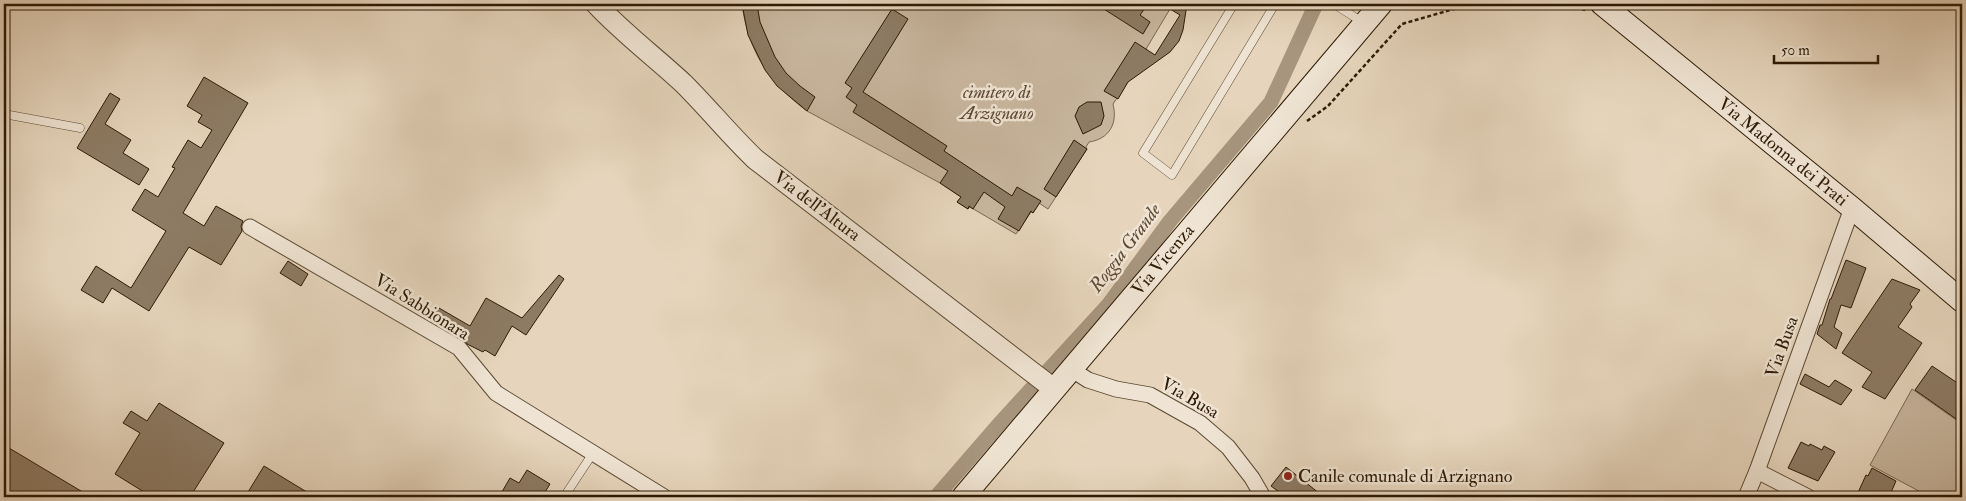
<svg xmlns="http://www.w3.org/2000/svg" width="1966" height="501" font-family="'IM FELL Double Pica',serif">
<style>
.green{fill:#c7b59d;stroke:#7a6851}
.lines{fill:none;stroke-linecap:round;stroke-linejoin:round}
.canal{stroke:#a7957e;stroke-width:15}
.building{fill:#8d7b64;stroke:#2d1a05}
.service-casing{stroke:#5b4933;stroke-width:9}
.minor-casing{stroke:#5b4933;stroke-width:17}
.tertiary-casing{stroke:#5b4933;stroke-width:22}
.secondary-casing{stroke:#2d1a05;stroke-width:24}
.path{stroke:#2d1a05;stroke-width:2.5;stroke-dasharray:4 2.5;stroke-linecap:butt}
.service{stroke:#efe4d3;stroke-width:8}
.minor{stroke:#efe4d3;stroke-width:15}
.tertiary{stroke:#efe4d3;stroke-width:20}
.secondary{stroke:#efe4d3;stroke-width:22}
.poi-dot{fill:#8f2418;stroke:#efe4d3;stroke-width:2}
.labels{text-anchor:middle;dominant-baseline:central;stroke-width:5;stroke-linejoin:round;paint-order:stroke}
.park-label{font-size:18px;font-style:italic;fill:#5b4833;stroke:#efe4d3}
.street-label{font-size:18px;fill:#2d1a05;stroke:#efe4d3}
.poi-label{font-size:18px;fill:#2d1a05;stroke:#efe4d3;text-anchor:start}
.water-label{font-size:19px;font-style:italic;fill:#5e4b35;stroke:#efe4d3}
</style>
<rect width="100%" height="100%" fill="#e6d5bc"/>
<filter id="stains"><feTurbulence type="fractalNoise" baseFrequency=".004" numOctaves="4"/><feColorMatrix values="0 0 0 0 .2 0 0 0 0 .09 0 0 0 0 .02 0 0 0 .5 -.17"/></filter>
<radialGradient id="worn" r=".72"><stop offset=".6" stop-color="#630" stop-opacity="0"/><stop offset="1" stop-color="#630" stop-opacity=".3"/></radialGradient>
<!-- green -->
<g class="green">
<path d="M742 4H1173L1146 49 1148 51 1113 104C1118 124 1109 139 1089 142L1086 147 1087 149 1048 209 1039 203 1033 213 1031 212 1016 234 970 207 968 209 957 202 961 197 940 183 807 111C769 83 748 51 742 4Z"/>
<path d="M1912 389 1962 424V497H1930L1870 465Z"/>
</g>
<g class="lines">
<!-- canal -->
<path class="canal" d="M936 497 1001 422 1109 304 1170 221 1271 102 1316 4"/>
</g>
<!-- building -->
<g class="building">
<path d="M742 4H757L760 22 775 57 786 73 800 86 815 97 807 111 777 86 765 70 748 35Z"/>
<path d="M1096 4H1148L1140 15 1150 22 1143 34Z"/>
<path d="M1162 4H1187L1183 30 1179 41 1170 52 1128 82 1118 99 1104 91 1135 42 1155 55 1180 15Z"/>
<path d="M892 9 908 19 863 92 947 146 944 151 1012 196 1017 187 1041 201 1033 213 1031 211 1019 231 998 219 1005 207 984 192 973 209 969 206 968 209 957 202 961 197 940 183 948 171 853 112 857 105 846 97 852 88 845 83Z"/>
<path d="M204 77 248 103 183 213 204 226 216 206 243 221 241 226 242 231 221 265 189 247 149 311 112 288 103 303 81 290 96 266 131 288 166 231 132 210 145 189 158 197 175 168 172 167 188 140 201 148 212 130 198 122 202 115 187 106Z"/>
<path d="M110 93 120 99 105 124 131 140 123 153 149 169 139 185 77 148Z"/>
<path d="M1087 102H1101L1104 116 1101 125 1083 134 1075 116 1079 107Z"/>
<path d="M1074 140 1087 149 1056 197 1044 189Z"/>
<path d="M1846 260 1866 268 1851 308 1841 305 1834 327 1842 333 1836 349 1817 334 1820 325H1822L1830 299H1831Z"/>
<path d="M288 261 308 274 301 286 280 273Z"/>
<path d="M559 275 564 279 526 335 512 326 495 356 485 350 483 352 467 344 463 338 431 320 439 308 470 326 486 298 522 318Z"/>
<path d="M1892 279 1920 290 1910 304 1912 307 1898 327 1922 343 1885 399 1862 387 1872 372 1842 353Z"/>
<path d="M1932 366 1962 386V423L1915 390Z"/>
<path d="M1805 374 1829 387 1835 380 1852 390 1841 405 1800 384Z"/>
<path d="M159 403 224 443 190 497H152L115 474 140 433 123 423 131 411 147 421Z"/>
<path d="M1801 442 1809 446 1810 444 1822 450 1824 446 1835 452 1818 481 1788 468Z"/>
<path d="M4 445 91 497H4Z"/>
<path d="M264 466 315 497H245Z"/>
<path d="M1286 467 1324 497H1286L1271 486Z"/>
<path d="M1872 468 1896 481 1889 497H1856L1866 475 1868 476Z"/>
<path d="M527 470 550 484 542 497H499L510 478 519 483Z"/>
</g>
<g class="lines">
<defs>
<g id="service">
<path d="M1234 4 1143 153 1172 175 1275 4"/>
<path d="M1334 4 1364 23"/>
<path d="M4 114 80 128"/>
<path d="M564 497 593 453"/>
</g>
<g id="minor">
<path d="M250 227 459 348 496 393 664 497"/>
<path d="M1071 369 1088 380 1116 389 1150 395 1200 423 1228 447 1252 478 1263 497"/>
<path d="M1757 471 1808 497"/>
<path d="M1746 497 1757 471 1852 208"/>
</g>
<path id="tertiary" d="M596 4C623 33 655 57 684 84 708 108 730 135 755 159L1054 389"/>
<g id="secondary">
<path d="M1602 4 1852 208 1962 301"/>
<path d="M963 497 1381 4"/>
</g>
</defs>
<!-- service casing -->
<use href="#service" class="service-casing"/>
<!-- minor casing -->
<use href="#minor" class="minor-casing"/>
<!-- tertiary casing -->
<use href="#tertiary" class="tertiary-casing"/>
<!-- secondary casing -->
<use href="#secondary" class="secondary-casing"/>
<!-- path -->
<g class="path">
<path d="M1570 4 1585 10"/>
<path d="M1307 121 1328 106 1402 24 1471 4"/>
</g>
<!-- service -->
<use href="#service" class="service"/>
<!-- minor -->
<use href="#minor" class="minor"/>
<!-- tertiary -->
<use href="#tertiary" class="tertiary"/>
<!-- secondary -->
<use href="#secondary" class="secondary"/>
</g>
<!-- markers -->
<circle class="poi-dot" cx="1288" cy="476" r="5"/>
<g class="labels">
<!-- park labels -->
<g class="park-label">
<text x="997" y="92">cimitero di<tspan x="997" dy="21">Arzignano</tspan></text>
</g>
<!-- street labels -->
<g class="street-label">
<text transform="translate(1783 152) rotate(39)">Via Madonna dei Prati</text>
<text transform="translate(817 206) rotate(37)">Via dell'Altura</text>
<text transform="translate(1163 260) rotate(-50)">Via Vicenza</text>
<text transform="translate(422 307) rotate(32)">Via Sabbionara</text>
<text transform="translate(1782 347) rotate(-70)">Via Busa</text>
<text transform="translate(1190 398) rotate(30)">Via Busa</text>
</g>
<!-- poi labels -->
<g class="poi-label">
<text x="1298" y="476">Canile comunale di Arzignano</text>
</g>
<!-- water labels -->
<g class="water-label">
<text transform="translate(1125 248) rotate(-53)">Roggia Grande</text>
</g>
</g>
<!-- margin -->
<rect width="1966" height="501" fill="none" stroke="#e6d5bc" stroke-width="20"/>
<rect x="5" y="5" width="1956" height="491" fill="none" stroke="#2d1a05" stroke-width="2.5"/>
<rect x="10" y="10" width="1946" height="481" fill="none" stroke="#2d1a05"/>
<!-- scale -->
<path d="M1774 55v8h104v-8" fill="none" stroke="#2d1a05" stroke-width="2.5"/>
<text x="1781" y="55" font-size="15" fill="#2d1a05" stroke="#efe4d3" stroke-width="4" paint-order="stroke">50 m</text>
<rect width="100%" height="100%" filter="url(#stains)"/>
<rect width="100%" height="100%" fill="url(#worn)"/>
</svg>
